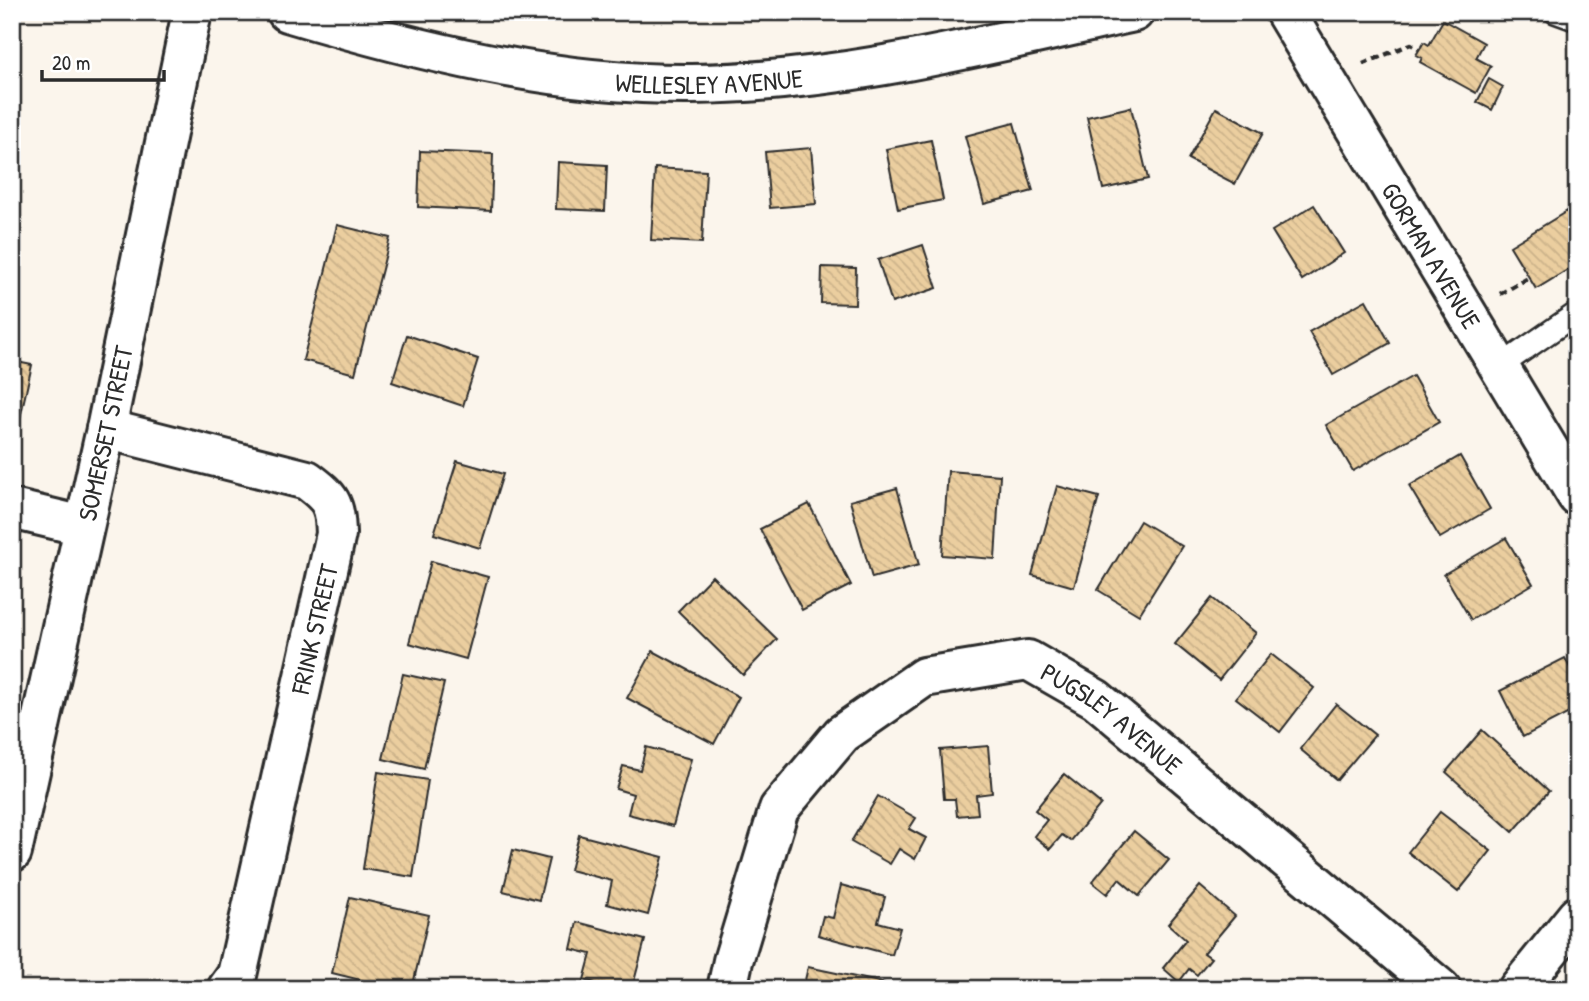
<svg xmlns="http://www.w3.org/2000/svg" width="1589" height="1001" font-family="'Patrick Hand',sans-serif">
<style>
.building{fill:url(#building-back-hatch);stroke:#2b2b2b;stroke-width:2}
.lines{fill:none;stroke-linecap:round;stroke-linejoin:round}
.lane-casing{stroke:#2b2b2b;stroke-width:26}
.street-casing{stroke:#2b2b2b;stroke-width:44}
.secondary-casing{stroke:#2b2b2b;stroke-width:44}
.path{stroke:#2b2b2b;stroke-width:4.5;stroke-dasharray:7 5;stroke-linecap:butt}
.lane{stroke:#fff;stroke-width:21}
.street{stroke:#fff;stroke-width:38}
.secondary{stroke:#fff;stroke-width:38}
.labels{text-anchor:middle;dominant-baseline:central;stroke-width:7;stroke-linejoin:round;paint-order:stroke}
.street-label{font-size:26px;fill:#2b2b2b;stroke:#fff}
</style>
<defs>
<pattern id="building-back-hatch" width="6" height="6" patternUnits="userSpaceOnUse" patternTransform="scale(1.75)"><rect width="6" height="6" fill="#ebce9f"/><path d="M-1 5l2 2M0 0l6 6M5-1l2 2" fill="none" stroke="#cab189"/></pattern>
</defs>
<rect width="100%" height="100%" fill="#fbf5ec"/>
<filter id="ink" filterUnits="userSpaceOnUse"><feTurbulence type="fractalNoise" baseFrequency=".0143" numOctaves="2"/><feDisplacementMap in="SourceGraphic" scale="14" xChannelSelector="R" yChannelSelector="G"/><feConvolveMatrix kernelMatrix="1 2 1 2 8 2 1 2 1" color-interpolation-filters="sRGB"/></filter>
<g filter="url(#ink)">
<!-- building -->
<g class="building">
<path d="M1443 20 1484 43 1476 58 1491 66 1476 93 1420 62 1422 58 1416 55 1424 42 1429 45Z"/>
<path d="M1489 79 1503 87 1492 110 1477 102Z"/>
<path d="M1131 107 1148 179 1103 189 1087 117Z"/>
<path d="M1216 108 1263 133 1235 184 1188 159Z"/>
<path d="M1014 123 1033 191 984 204 965 136Z"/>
<path d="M931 140 943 200 898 209 886 149Z"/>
<path d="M811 148 816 204 770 208 765 152Z"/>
<path d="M420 151 493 154 491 211 418 207Z"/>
<path d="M558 162 607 165 605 211 556 209Z"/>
<path d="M655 168 706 171 702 243 651 240Z"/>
<path d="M1314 205 1344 253 1302 280 1272 231Z"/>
<path d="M1577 205V264L1536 289 1510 246Z"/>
<path d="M337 225 390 238 355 374 303 360Z"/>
<path d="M923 245 937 288 892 303 878 260Z"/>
<path d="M822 267 856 268 855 304 821 303Z"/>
<path d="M1366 300 1390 343 1333 375 1309 332Z"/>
<path d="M407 335 478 359 463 406 392 382Z"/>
<path d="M12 361 32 365 16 436 12 435Z"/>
<path d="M1413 376 1439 422 1353 471 1326 425Z"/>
<path d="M1460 456 1490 509 1440 538 1409 486Z"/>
<path d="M457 461 503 474 480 548 434 534Z"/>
<path d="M948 471 1000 475 995 559 942 555Z"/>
<path d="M1057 486 1099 497 1074 587 1032 575Z"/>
<path d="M897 488 919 565 872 578 850 501Z"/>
<path d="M809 504 851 585 802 610 760 529Z"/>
<path d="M1140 521 1182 546 1139 615 1098 590Z"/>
<path d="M1506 538 1533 584 1471 620 1444 574Z"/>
<path d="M431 561 488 577 466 659 409 643Z"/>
<path d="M712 576 777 639 743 675 678 611Z"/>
<path d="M1212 598 1256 633 1219 680 1175 644Z"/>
<path d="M653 651 739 697 714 744 627 698Z"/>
<path d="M1271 654 1314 688 1280 732 1236 698Z"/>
<path d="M1565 658 1577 681V709L1523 737 1500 691Z"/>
<path d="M403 674 444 683 424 769 383 759Z"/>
<path d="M1336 704 1375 735 1337 780 1300 749Z"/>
<path d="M1482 730 1549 791 1513 832 1446 772Z"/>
<path d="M988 746 992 793 976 795 978 814 957 816 955 799H944L940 750Z"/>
<path d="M646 747 691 759 673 826 628 814 633 794 616 789 623 766 640 770Z"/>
<path d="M378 772 428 780 413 877 363 869Z"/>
<path d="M1064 774 1101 804 1071 841 1062 835 1050 849 1034 836 1047 820 1035 810Z"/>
<path d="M878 796 916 818 909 829 926 838 915 859 899 849 890 864 851 842Z"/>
<path d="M1440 812 1491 851 1458 892 1408 852Z"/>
<path d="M1134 831 1169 860 1139 896 1119 879 1107 894 1092 882Z"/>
<path d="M579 835 663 857 648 915 607 904 612 881 570 870Z"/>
<path d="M513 850 549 859 539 900 503 891Z"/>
<path d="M841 885 885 897 878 922 900 928 892 955 818 935 823 916 833 918Z"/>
<path d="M1200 886 1235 916 1204 953 1211 958 1197 975 1189 969 1179 982 1163 968 1186 940 1168 924Z"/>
<path d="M350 897 429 915 412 989H397L332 973Z"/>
<path d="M577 922 645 940 632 989H619L584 980 591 954 571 949Z"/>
<path d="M808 967 884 983 882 989H803Z"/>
</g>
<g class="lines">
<defs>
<g id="lane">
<path d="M1555 12 1577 20"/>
<path d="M1499 367 1577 313"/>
</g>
<g id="street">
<path id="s1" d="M1285 12 1577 496"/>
<path d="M106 429 307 480C331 498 335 503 336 534L237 975 227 989"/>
<path d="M12 509 83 526"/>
<path id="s2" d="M727 989 733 961 779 809 842 734 924 677 1028 660 1096 699 1441 989"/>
<path d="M1518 989 1577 916"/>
</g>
<g id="secondary">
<path id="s3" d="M287 12C418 51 553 85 691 84 841 83 989 44 1134 12"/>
<path id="s4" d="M12 852 106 429 192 12"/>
</g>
</defs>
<!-- lane casing -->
<use href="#lane" class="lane-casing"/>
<!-- street casing -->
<use href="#street" class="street-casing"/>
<!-- secondary casing -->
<use href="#secondary" class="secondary-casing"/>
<!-- path -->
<g class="path">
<path d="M1363 64 1411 44 1419 49"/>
<path d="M1500 294 1530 277"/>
</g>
<!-- lane -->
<use href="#lane" class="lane"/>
<!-- street -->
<use href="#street" class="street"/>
<!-- secondary -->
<use href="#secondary" class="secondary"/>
</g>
</g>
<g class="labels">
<!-- street labels -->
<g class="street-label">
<text stroke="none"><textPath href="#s3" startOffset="430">WELLESLEY AVENUE</textPath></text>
<text stroke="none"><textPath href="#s1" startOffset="284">GORMAN AVENUE</textPath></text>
<text stroke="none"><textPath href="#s4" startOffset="429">SOMERSET STREET</textPath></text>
<text transform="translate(314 629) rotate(-77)">FRINK STREET</text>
<text stroke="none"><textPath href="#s2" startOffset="593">PUGSLEY AVENUE</textPath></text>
</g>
</g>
<!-- margin -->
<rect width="1589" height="1001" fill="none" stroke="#fff" stroke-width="42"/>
<rect x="21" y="21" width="1547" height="959" fill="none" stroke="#2b2b2b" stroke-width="2.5" filter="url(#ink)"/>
<!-- scale -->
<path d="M42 70v10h122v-10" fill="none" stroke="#2b2b2b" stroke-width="3.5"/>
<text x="52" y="70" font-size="21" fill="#2b2b2b" stroke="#ffffff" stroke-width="5" paint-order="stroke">20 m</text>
</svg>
